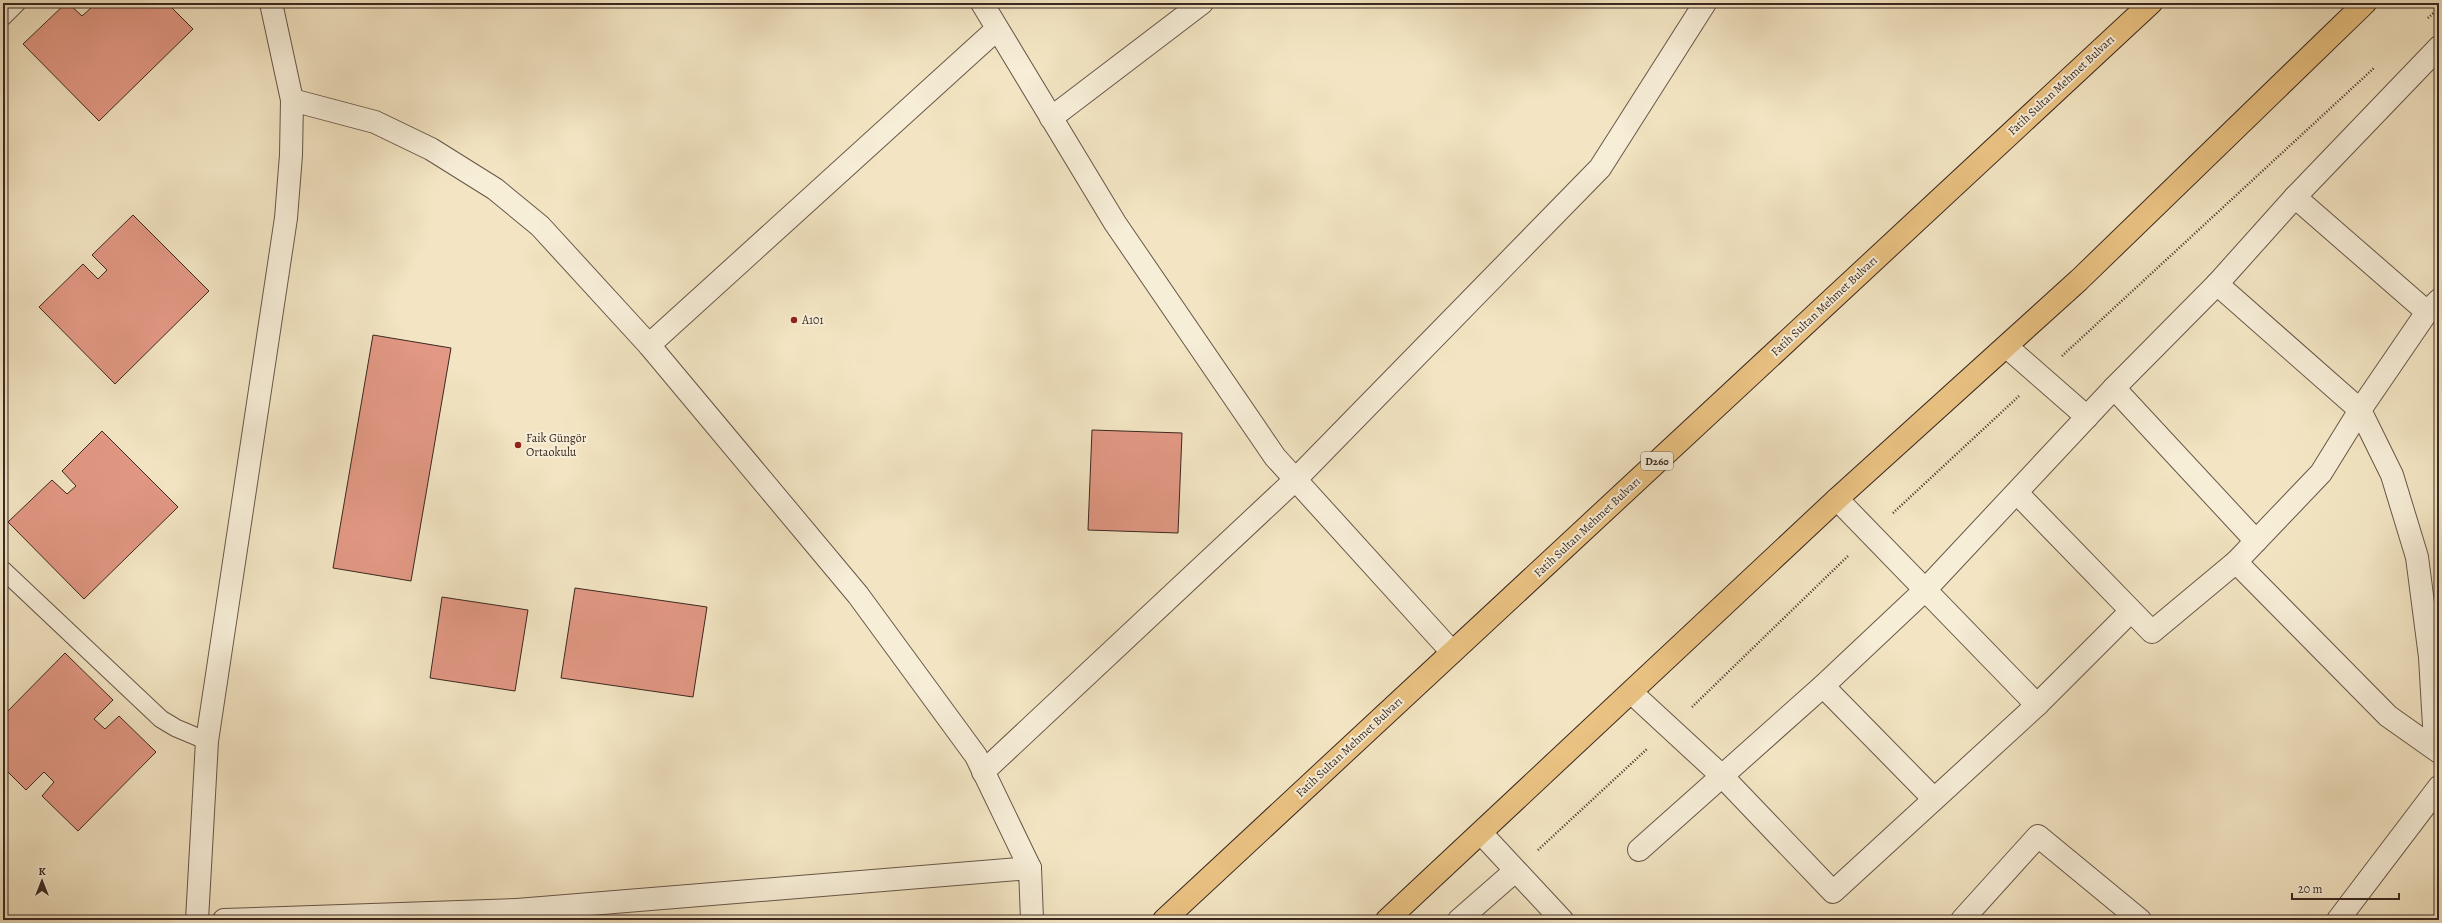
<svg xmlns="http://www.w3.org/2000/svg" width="2442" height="923" font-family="Alegreya,serif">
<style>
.building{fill:#e29884;stroke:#3a2820}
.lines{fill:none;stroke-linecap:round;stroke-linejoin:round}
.lane-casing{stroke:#685749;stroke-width:19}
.street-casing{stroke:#685749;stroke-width:24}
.highway-casing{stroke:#3a2820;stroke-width:24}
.path{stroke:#3a2820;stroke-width:2.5;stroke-dasharray:1 2;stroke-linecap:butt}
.lane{stroke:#f7eed8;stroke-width:17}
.street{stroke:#f7eed8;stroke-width:22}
.highway{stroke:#eac282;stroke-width:22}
.poi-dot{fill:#8f2418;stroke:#f7eed8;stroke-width:1.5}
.labels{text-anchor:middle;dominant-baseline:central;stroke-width:4;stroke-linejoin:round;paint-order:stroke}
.shield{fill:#f7eed8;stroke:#736357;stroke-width:1}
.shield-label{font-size:11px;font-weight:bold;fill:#3a2820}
.street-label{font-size:12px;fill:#3a2820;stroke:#f7eed8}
.poi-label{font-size:12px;fill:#3a2820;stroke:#f7eed8;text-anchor:start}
</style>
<rect width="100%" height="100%" fill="#f3e5c3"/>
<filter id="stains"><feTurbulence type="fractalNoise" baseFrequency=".005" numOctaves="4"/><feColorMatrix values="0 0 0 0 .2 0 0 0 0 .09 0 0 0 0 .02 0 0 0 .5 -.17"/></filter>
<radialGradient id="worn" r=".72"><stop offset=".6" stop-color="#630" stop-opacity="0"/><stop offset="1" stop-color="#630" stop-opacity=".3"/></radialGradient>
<!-- building -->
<g class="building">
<path d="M66 3H68L82 16 91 8 87 3H167L193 29 99 121 23 44Z"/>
<path d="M133 215 209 291 115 384 39 307 83 264 98 279 107 270 92 255Z"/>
<path d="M373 335 451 348 411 581 333 568Z"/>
<path d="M1092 430 1182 433 1178 533 1088 530Z"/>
<path d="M102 431 178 507 84 599 8 522 52 480 67 494 76 486 62 471Z"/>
<path d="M575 588 707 607 693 697 561 678Z"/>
<path d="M442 597 528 610 515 691 430 678Z"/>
<path d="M65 653 113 700 94 719 105 729 119 716 156 752 78 831 42 796 54 782 44 772 26 790 3 767V716Z"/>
</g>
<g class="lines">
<defs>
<g id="lane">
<path d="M3 17 17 3"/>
<path d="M3 570 161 719 176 728 207 741"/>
</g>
<g id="street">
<path d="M271 3 292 100"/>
<path d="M982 3 1115 223 1275 457 1452 652"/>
<path d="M1051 118 1202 3"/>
<path d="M2439 300 2427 312 2360 410 2392 475 2417 557 2430 657 2434 726 2439 734"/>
<path d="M2427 312 2295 197 2439 47"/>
<path d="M649 345 997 29"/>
<path d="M2007 347 2087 417"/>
<path d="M2114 388 2256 541"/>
<path d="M2017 493 2152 632 2236 562 2321 473 2360 410 2217 284"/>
<path d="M1837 499 2037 705"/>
<path d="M2236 562 2388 716 2439 752"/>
<path d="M1823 686 1934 799"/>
<path d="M1632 693 1723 777 1833 892 2037 705 2131 611"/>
<path d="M983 772 1295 480 1600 168 1705 3"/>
<path d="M1481 833 1562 920"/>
<path d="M1639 850 1823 686 1925 590 2114 388 2217 284 2295 197"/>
<path d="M517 910 1030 868 1032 920"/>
<path d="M197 920 207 741 286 218 291 155 292 100 375 122 431 149 495 189 540 226 649 345 858 595 976 756 1030 868"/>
<path d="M224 920 517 910 525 920"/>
<path d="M1459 920 1515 871"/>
<path d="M1962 920 2038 836 2140 920"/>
<path d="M2338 920 2439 787"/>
</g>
<g id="highway">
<path d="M1164 920 2151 3"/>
<path d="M1387 920 1837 499 2079 280 2365 3"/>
</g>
</defs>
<!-- lane casing -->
<use href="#lane" class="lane-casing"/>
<!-- street casing -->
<use href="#street" class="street-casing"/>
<!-- highway casing -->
<use href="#highway" class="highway-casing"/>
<!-- path -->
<g class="path">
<path d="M2428 18 2439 8"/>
<path d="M2062 356 2374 68"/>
<path d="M1893 513 2019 396"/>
<path d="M1692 707 1849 555"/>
<path d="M1538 850 1647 749"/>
</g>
<!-- lane -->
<use href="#lane" class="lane"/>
<!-- street -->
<use href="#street" class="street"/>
<!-- highway -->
<use href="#highway" class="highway"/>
</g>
<!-- markers -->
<g class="poi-dot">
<circle cx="794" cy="320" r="4"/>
<circle cx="518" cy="445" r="4"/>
</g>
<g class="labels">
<!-- shield labels -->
<rect class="shield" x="1641" y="452" width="32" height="18" rx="3"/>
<g class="shield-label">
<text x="1657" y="461">D260</text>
</g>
<!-- street labels -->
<g class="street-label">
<text transform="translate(2061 85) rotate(-43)">Fatih Sultan Mehmet Bulvarı</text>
<text transform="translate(1824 306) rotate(-43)">Fatih Sultan Mehmet Bulvarı</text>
<text transform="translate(1587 527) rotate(-43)">Fatih Sultan Mehmet Bulvarı</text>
<text transform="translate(1349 747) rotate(-43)">Fatih Sultan Mehmet Bulvarı</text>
</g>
<!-- poi labels -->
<g class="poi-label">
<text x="802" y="320">A101</text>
<text x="526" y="438">Faik Güngör<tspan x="526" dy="14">Ortaokulu</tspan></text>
</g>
</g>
<!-- margin -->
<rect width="2442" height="923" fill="none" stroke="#f3e5c3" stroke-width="16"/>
<rect x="4" y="4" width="2434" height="915" fill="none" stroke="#3a2820" stroke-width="2"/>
<rect x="8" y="8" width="2426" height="907" fill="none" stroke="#3a2820"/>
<!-- north arrow -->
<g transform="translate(42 881)" stroke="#f7eed8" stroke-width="3" paint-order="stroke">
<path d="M0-3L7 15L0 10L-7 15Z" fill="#3a2820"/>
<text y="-6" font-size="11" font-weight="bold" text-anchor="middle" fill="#3a2820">K</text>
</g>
<!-- scale -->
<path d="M2292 893v6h107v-6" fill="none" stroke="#3a2820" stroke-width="2"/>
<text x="2298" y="893" font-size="12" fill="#3a2820" stroke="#f7eed8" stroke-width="3" paint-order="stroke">20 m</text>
<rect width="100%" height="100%" filter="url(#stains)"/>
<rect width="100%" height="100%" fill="url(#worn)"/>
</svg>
